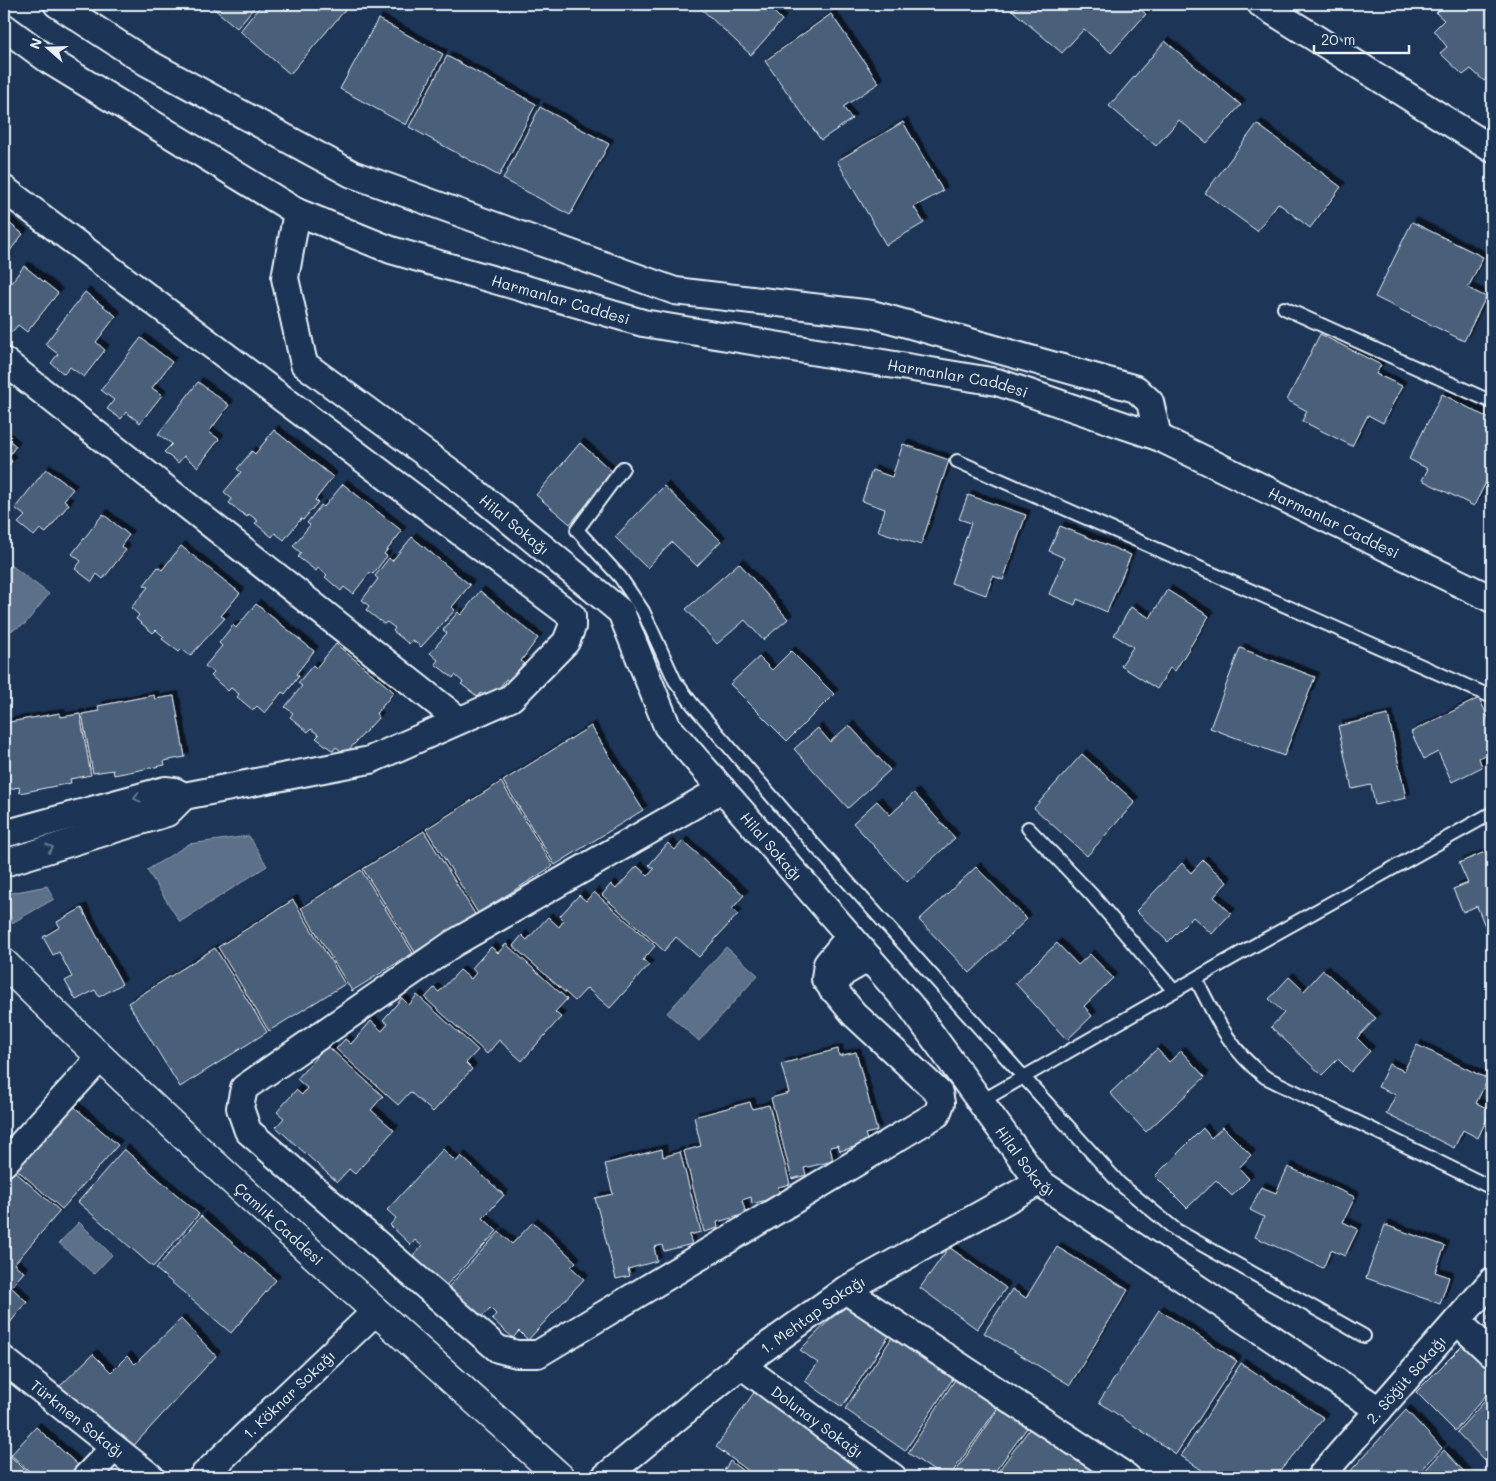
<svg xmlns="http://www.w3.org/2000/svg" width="1496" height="1481" font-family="Mali,sans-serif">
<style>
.water{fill:#5d7089;stroke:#95a4b5}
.building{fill:#495e7a;stroke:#e8f1f8;filter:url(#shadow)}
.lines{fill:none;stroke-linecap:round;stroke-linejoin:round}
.lane-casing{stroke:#e8f1f8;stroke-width:16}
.street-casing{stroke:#e8f1f8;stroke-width:30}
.secondary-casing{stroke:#e8f1f8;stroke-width:31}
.lane{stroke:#1d3557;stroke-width:12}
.street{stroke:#1d3557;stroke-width:26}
.secondary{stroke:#1d3557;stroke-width:28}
.oneway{stroke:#64778f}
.labels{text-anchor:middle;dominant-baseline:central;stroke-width:4;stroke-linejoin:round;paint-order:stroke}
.street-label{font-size:15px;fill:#e8f1f8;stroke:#1d3557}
</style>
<defs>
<filter id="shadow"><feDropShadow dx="4.5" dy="-4.5" stdDeviation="0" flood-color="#0009"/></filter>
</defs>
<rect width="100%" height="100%" fill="#1d3557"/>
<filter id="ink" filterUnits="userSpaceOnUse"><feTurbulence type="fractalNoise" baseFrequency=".02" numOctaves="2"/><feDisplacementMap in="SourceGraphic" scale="10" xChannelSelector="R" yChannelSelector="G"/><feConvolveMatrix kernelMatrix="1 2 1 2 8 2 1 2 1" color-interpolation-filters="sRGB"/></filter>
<g filter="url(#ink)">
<!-- water -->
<g class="water">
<path d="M11 565 49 594 25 624 4 634V574Z"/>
<path d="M249 836 267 866 180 922 147 870 189 844Z"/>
<path d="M47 886 54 899 12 923 6 894Z"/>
<path d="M726 947 758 975 699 1041 667 1013Z"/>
<path d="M79 1222 112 1255 94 1274 59 1243Z"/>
</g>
<!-- building -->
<g class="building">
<path d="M208 4H257L237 28Z"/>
<path d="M262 4H341L346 9 290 74 240 31Z"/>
<path d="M696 4H776L771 9 782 20 751 55Z"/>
<path d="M1019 4H1134L1146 14 1111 53 1084 29 1062 53 1013 11Z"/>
<path d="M1446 4H1492V73L1484 81 1471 69 1463 75 1440 53 1447 47 1434 30 1444 20 1436 13Z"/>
<path d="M831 14 879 83 843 107 852 119 821 140 765 61Z"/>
<path d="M378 19 443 54 406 125 340 89Z"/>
<path d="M1165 41 1241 105 1207 143 1179 120 1156 146 1109 106Z"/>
<path d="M447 56 536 104 499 176 409 127Z"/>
<path d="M540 107 609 144 570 215 503 179Z"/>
<path d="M903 122 943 191 914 207 924 223 886 245 837 161Z"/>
<path d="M1257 124 1341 187 1310 228 1278 203 1257 231 1205 193Z"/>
<path d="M4 219 23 234 5 257 8 259 4 264Z"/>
<path d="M1412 222 1483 257 1468 288 1486 297 1464 341 1375 297Z"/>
<path d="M24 266 58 293 27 332 18 325 12 332 4 325V292Z"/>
<path d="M85 292 116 316 96 342 105 350 84 377 70 367 64 374 51 363 58 354 45 344Z"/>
<path d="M1320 334 1381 365 1376 374 1402 386 1383 423 1368 415 1352 446 1302 421 1307 411 1287 400Z"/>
<path d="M141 338 172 362 152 388 162 395 140 423 126 412 121 419 107 409 114 400 101 390Z"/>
<path d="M198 382 229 405 209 432 219 439 198 467 184 456 178 463 164 452 172 444 158 434Z"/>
<path d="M1442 394 1492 420V477L1489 476 1474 506 1422 480 1428 469 1409 459Z"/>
<path d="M274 430 333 477 315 500 318 502 303 520 301 519 284 540 275 533 272 537 255 523 258 521 249 514 247 517 229 503 232 499 224 492 241 472 237 469 252 451 255 454Z"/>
<path d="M4 436 16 446 8 457 12 461 4 472Z"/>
<path d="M580 443 614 473 570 524 536 495Z"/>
<path d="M903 444 949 460 921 545 878 531 885 509 862 501 872 470 892 477Z"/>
<path d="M46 469 73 489 64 500 69 504 46 533 40 529 34 536 18 523 25 516 15 508Z"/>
<path d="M343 484 402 531 384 554 387 556 373 574 370 572 353 594 344 587 341 591 325 577 327 575 318 568 316 571 298 557 301 553 293 546 310 525 307 523 321 505 324 507Z"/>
<path d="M664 486 721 541 697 566 672 542 647 568 615 537Z"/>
<path d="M968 495 1026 515 1003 580 993 576 986 595 951 583 971 523 959 519Z"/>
<path d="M103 514 129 535 121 546 126 550 103 579 97 574 92 582 75 569 81 561 72 554Z"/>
<path d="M1060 526 1131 555 1107 612 1077 599 1075 605 1049 594 1064 558 1049 551Z"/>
<path d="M412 537 470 585 452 607 455 610 421 647 412 640 409 644 393 631 395 628 387 622 384 624 366 610 369 606 362 600 378 579 375 576 389 558 392 561Z"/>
<path d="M181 546 240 593 221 616 225 618 190 656 182 649 179 652 162 639 164 637 156 630 153 633 136 619 139 615 131 608 148 587 144 585 158 567 162 570Z"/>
<path d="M739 563 788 619 763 640 745 620 717 644 686 609Z"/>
<path d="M1167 590 1209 616 1175 671 1170 668 1157 689 1121 666 1133 647 1114 635 1131 607 1150 618Z"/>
<path d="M480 591 538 638 521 661 524 663 509 681 506 679 490 700 481 693 478 697 461 684 463 682 455 675 453 678 435 664 438 660 430 653 447 633 443 630 458 612 461 615Z"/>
<path d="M256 604 314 651 296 674 299 676 285 694 282 692 265 713 257 706 253 710 237 697 239 694 231 688 228 691 211 676 214 673 205 666 222 646 219 643 233 625 236 628Z"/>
<path d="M336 644 394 692 376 714 379 717 345 754 336 747 333 751 316 738 319 735 311 729 308 732 290 717 293 713 285 707 302 686 298 683 313 665 316 668Z"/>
<path d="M1240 648 1315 677 1284 756 1210 728Z"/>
<path d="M791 651 834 694 787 741 730 684 759 657 772 670Z"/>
<path d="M154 695 155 699 174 696 185 757 164 761 165 765 114 775 113 770 93 773 82 714 99 711 98 706Z"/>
<path d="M1479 698 1492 726V752L1479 758 1482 767 1452 782 1438 752 1424 759 1411 732Z"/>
<path d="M60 713 61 717 80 714 91 775 70 779 71 783 20 793 19 787 4 790V723Z"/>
<path d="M1388 715 1406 798 1375 805 1371 785 1352 789 1338 726Z"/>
<path d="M849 725 890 770 848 808 794 749 818 728 830 742Z"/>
<path d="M591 726 643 810 555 865 503 781Z"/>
<path d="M1082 754 1135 802 1087 856 1034 808Z"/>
<path d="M501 782 553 866 478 913 426 829Z"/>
<path d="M914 793 955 838 907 882 853 823 877 801 890 815Z"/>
<path d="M424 831 475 914 415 952 363 869Z"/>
<path d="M683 841 744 895 732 909 738 914 699 957 676 937 664 951 602 895 611 884 616 889 637 866 648 876 654 869 649 865 668 843 675 850Z"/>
<path d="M1492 849V932L1488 934 1477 906 1463 912 1453 889 1468 883 1459 863Z"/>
<path d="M1203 860 1227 882 1214 897 1231 913 1212 934 1193 917 1168 942 1136 911 1182 863 1191 873Z"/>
<path d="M976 867 1027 919 970 973 919 920Z"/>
<path d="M361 870 413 953 352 991 301 908Z"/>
<path d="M594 892 655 946 643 960 649 965 610 1008 587 988 575 1001 513 946 522 935 527 940 548 917 559 927 564 920 560 916 579 895 586 901Z"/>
<path d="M293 900 345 984 269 1031 218 947Z"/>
<path d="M82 908 122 984 99 997 95 990 76 1000 65 981 72 977 59 952 53 955 43 937 60 927 57 922Z"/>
<path d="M1057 943 1078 965 1090 954 1113 978 1084 1006 1092 1016 1067 1040 1015 983Z"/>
<path d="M506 944 567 999 555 1012 561 1017 522 1061 499 1040 487 1054 425 998 434 988 439 992 460 970 471 979 476 973 472 968 491 947 498 953Z"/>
<path d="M215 948 267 1032 180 1087 128 1003Z"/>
<path d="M1323 970 1376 1018 1357 1038 1370 1051 1351 1072 1338 1059 1322 1075 1271 1027 1284 1013 1269 999 1289 977 1304 991Z"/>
<path d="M417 995 478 1050 466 1063 472 1069 433 1112 410 1092 398 1105 336 1049 345 1039 351 1044 371 1021 382 1031 388 1024 383 1020 402 998 409 1005Z"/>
<path d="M321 1040 383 1096 371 1110 394 1130 355 1174 349 1169 337 1182 276 1127 284 1118 277 1112 296 1090 302 1095 307 1088 297 1079 317 1056 311 1051Z"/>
<path d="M1417 1045 1488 1079 1476 1103 1491 1110 1478 1138 1463 1130 1454 1148 1386 1114 1396 1095 1378 1087 1389 1064 1404 1071Z"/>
<path d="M838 1049 839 1056 856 1052 877 1131 865 1134 868 1143 840 1151 838 1145 830 1147 833 1161 804 1168 806 1175 792 1179 771 1098 789 1093 781 1064Z"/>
<path d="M1157 1049 1169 1062 1181 1051 1205 1077 1146 1132 1110 1093Z"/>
<path d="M750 1102 752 1109 769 1105 790 1184 778 1187 780 1196 752 1204 751 1197 742 1200 746 1214 717 1222 718 1228 704 1232 684 1151 701 1146 694 1117Z"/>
<path d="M70 1103 118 1145 62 1209 14 1167Z"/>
<path d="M1223 1127 1251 1155 1239 1168 1249 1179 1232 1196 1216 1180 1187 1208 1155 1176 1203 1128 1211 1138Z"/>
<path d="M124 1149 199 1214 153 1267 78 1202Z"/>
<path d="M443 1149 456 1162 461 1156 504 1195 483 1218 497 1231 440 1292 435 1277 412 1257 422 1246 415 1240 411 1245 390 1225 396 1218 387 1210Z"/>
<path d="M662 1149 663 1157 680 1152 701 1232 689 1235 692 1244 664 1251 662 1245 654 1247 657 1261 628 1269 630 1276 616 1279 595 1198 613 1194 605 1164Z"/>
<path d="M1288 1167 1355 1197 1343 1222 1358 1229 1345 1256 1331 1250 1323 1268 1255 1237 1264 1217 1250 1210 1261 1187 1276 1193Z"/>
<path d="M12 1169 60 1211 14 1264 24 1272 11 1287 27 1302 4 1330V1179Z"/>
<path d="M201 1216 276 1280 231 1333 156 1269Z"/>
<path d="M533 1222 576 1262 571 1267 584 1279 528 1340 519 1331 513 1338 492 1319 496 1314 490 1308 480 1319 442 1294 499 1232 512 1244Z"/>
<path d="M1385 1225 1445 1246 1435 1272 1449 1277 1440 1304 1366 1278Z"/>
<path d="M949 1247 1006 1288 977 1329 920 1288Z"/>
<path d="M1057 1247 1128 1290 1070 1385 984 1333 1012 1289 1026 1298Z"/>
<path d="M844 1305 890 1334 842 1407 805 1381 818 1363 800 1350Z"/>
<path d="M1159 1310 1237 1361 1176 1454 1099 1402Z"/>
<path d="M1492 1311V1324L1486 1318Z"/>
<path d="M181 1319 216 1356 126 1454 59 1387 93 1354 111 1372 127 1356 135 1364Z"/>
<path d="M893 1336 954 1377 905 1451 845 1409Z"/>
<path d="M1467 1341 1492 1362V1388L1455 1431 1416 1392Z"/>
<path d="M1241 1363 1324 1418 1275 1477H1212L1181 1456Z"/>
<path d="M956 1378 999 1406 949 1477H943L908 1453Z"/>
<path d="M755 1391 877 1477H757L716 1447Z"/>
<path d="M1492 1393V1456L1486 1462 1457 1432Z"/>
<path d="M1000 1407 1029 1425 991 1477H952Z"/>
<path d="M1406 1410 1442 1448 1415 1477H1345Z"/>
<path d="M36 1427 78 1465 67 1477H36L11 1455Z"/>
<path d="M1031 1427 1095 1469 1090 1477H994Z"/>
<path d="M1444 1450 1469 1477H1419Z"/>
<path d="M10 1456 33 1477H4V1463Z"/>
<path d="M730 1461 751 1477H720Z"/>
</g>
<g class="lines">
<defs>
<g id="lane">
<path d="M1284 308 1492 402"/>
<path d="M957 461 1492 697"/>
<path d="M623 468 577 530 620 577 643 611 675 681 693 705 801 830 1120 1184 1176 1230 1364 1336"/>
<path d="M1028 828 1092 895 1174 991"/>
<path d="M1196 979C1216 1018 1229 1049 1265 1077L1492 1188"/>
<path d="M980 1102 1239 954 1492 813"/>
</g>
<g id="street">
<path d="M57 4 146 62 352 174 675 291 872 314 1136 389 1150 402 1158 437"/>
<path d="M1261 4 1492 149"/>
<path id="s1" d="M4 27 50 61 297 212 391 250 643 323 997 382 1158 437 1492 599"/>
<path d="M4 189 572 616V627L566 642 511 698 370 760 184 796 174 791 165 790 4 834"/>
<path id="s2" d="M297 212 285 278 304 364 456 476 621 612 667 726 910 1005 1039 1182 1379 1410"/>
<path d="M4 361 459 720"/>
<path d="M722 789 454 943 244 1088 240 1108 248 1131 498 1349 517 1354H538L937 1114 941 1103 939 1093 854 1014 825 979 827 964 850 936"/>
<path d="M4 863 167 813 184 796"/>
<path d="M832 989 843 973 869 958"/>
<path d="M4 1163 100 1058"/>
<path d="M845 1290 1127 1477"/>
<path d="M1457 1321 1492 1354"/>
<path id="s3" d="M4 1360 151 1477"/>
<path id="s4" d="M741 1365 893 1477"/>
<path d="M86 1477 114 1448"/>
<path id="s5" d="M202 1477 376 1311"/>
<path id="s6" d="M605 1477 741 1365 845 1290 1039 1182"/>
<path id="s7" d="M1320 1477 1492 1281"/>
</g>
<g id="secondary">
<path id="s8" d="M4 963C183 1141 373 1308 560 1477"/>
</g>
</defs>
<!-- lane casing -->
<use href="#lane" class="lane-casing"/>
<!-- street casing -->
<use href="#street" class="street-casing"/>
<!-- secondary casing -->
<use href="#secondary" class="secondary-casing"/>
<!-- lane -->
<use href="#lane" class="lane"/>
<!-- street -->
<use href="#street" class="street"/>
<!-- secondary -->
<use href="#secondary" class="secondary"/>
</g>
<!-- one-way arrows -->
<defs><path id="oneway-chevron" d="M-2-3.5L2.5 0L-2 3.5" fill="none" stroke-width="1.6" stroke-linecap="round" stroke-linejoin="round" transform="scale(1.25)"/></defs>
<g class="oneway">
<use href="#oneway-chevron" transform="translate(137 798) rotate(165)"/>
<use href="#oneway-chevron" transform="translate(50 848) rotate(-17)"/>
</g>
</g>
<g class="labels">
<!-- street labels -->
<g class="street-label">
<text stroke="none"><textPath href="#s1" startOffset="625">Harmanlar Caddesi</textPath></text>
<text stroke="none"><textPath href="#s1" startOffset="1030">Harmanlar Caddesi</textPath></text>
<text stroke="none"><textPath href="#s1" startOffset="1435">Harmanlar Caddesi</textPath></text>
<text stroke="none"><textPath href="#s2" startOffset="420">Hilal Sokağı</textPath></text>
<text stroke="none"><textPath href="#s2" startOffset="840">Hilal Sokağı</textPath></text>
<text stroke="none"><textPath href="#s2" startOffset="1245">Hilal Sokağı</textPath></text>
<text stroke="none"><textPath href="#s8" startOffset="379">Çamlık Caddesi</textPath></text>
<text stroke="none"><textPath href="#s6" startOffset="264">1. Mehtap Sokağı</textPath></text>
<text stroke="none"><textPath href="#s7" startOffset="130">2. Söğüt Sokağı</textPath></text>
<text stroke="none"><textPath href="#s5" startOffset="120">1. Köknar Sokağı</textPath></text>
<text stroke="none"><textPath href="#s3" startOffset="94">Türkmen Sokağı</textPath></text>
<text stroke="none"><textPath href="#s4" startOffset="95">Dolunay Sokağı</textPath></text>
</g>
</g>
<!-- margin -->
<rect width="1496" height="1481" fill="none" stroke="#1d3557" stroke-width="20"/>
<rect x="10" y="10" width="1476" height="1461" fill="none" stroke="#e8f1f8" stroke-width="2" filter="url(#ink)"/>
<!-- north arrow -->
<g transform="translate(48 48) rotate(290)" stroke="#1d3557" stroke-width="4" paint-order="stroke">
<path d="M0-4L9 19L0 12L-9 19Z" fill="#e8f1f8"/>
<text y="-8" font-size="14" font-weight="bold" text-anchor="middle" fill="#e8f1f8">N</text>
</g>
<!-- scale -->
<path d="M1314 45v8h95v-8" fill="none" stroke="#e8f1f8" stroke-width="2.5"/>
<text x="1321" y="45" font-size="15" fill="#e8f1f8" stroke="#1d3557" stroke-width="4" paint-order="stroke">20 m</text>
</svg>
